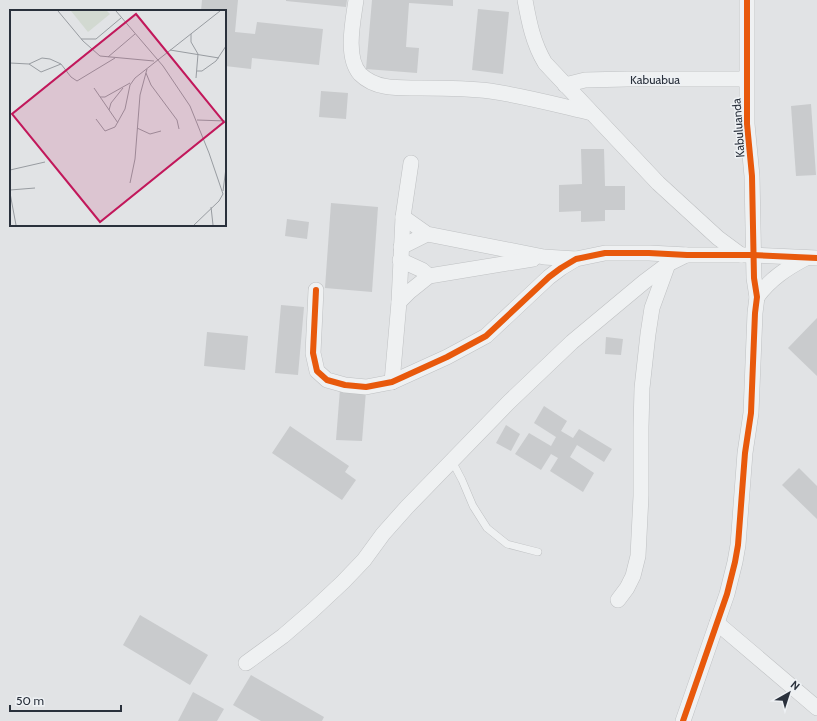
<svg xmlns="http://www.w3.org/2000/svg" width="817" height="721" font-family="Cabin,sans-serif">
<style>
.building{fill:#c9cbcd}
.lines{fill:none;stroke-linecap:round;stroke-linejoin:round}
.lane-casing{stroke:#bfc1c3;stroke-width:8}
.street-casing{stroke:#bfc1c3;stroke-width:16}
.lane{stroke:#eff1f2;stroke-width:7}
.street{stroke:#eff1f2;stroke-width:15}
.cycleway-casing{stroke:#eef1f4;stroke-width:8}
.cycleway{stroke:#e8590c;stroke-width:6}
.labels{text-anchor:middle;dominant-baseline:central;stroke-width:3;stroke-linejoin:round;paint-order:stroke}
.street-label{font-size:12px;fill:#2a313c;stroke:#eef1f4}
.inset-road{fill:none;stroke:#989ca1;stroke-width:1}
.view{fill:#c2185b;fill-opacity:0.15;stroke:#c2185b;stroke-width:2}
.inset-edge{fill:none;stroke:#2a313c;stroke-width:2}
</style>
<rect width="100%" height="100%" fill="#e1e3e5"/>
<!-- building -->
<g class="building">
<path d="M202 0H238L235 32 255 34 257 22 323 29 319 65 252 58 251 69 225 66V11H201Z"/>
<path d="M286 0H347L346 7 286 1Z"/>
<path d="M372 0H453V6L409 3 406 47 419 48 417 73 366 69Z"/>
<path d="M478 9 509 12 503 74 472 70Z"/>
<path d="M321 91 348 93 346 119 319 117Z"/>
<path d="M811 104 816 175 796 176 791 106Z"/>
<path d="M581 149H604L605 186H625V210H605V221L581 222V211L559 212V185L582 184Z"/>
<path d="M331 203 378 207 372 292 325 288Z"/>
<path d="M287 219 309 222 307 239 285 236Z"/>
<path d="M281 305 304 307 298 375 275 373Z"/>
<path d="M817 318V376L788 348Z"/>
<path d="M207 332 248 336 245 370 204 366Z"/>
<path d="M606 337 623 339 621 355 605 354Z"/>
<path d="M340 389 366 391 362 441 336 440Z"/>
<path d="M544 406 567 421 561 431 573 438 579 429 612 449 604 462 577 445 570 457 594 473 583 492 550 471 558 458 551 454 541 470 515 454 529 433 551 446 556 437 534 423Z"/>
<path d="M506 425 520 434 511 451 496 443Z"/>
<path d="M290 426 349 466 345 472 356 480 342 500 272 453Z"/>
<path d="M799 468 817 486V519L782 485Z"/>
<path d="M140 615 208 655 190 685 123 645Z"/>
<path d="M251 675 324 717 322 721H261L233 705Z"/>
<path d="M193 692 224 709 217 721H178Z"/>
</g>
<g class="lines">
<defs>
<path id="lane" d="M452 461 462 480 473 506 487 528 507 544 538 552"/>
<g id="street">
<path d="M356 0C353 21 345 57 360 74 376 90 400 88 421 88 444 88 467 88 490 91 525 96 558 105 592 113"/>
<path d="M525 0C529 22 533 43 545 63L658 183 718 238 741 255"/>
<path d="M565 85 585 80 627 79H746"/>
<path d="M403 217 427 234 544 257 576 259"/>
<path d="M401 247 427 234"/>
<path d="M400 260 422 270 429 276"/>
<path d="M316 290 313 353 317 371 327 380 345 385 366 387 392 382 447 357 486 336 549 277 561 268 576 259 605 253H649L687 255H752L817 258"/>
<path d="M757 297C770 279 787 268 806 258"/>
<path d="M399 302 409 292 429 276 533 259"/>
<path d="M392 382 399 302 403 217 411 163"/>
<path d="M618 600 627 588 633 576 638 556 641 496V427L642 388 648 334 652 308 668 264"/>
<path d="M717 623 817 708"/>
<path d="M246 663 283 636 312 611 343 582 364 560 383 534 407 507 509 402 572 342 644 282 668 264 686 255"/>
<path d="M683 721 727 594 735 562 738 545 745 453 751 413 755 313 757 297 754 278 752 176 747 124V0"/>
</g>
</defs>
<!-- lane casing -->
<use href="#lane" class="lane-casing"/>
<!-- street casing -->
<use href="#street" class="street-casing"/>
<!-- lane -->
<use href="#lane" class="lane"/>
<!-- street -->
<use href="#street" class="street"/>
<defs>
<g id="cycleway">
<path d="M316 290 313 353 317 371 327 380 345 385 366 387 392 382 447 357 486 336 549 277 561 268 576 259 605 253H649L687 255H752L817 258"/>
<path d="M683 721 727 594 735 562 738 545 745 453 751 413 755 313 757 297 754 278 752 176 747 124V0"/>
</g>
</defs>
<!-- cycleway casing -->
<use href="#cycleway" class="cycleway-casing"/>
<!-- cycleway -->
<use href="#cycleway" class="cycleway"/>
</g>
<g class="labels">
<!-- street labels -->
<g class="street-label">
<text x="655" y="79">Kabuabua</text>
<text transform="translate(738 128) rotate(-94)">Kabuluanda</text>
</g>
</g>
<!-- overview -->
<g transform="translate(10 10)">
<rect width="216" height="216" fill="#e1e3e5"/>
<path d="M61 1H97L100 4 78 22Z" fill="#d2d9d1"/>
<path class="inset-road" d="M48 1 73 31 90 46 144 51M106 1 153 56 180 96 199 143 213 184 209 191 184 215M181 24V32L188 44 186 68M71 29H86L111 8M160 40 209 48M98 47 125 24M0 53 19 54 32 48 40 49 51 54 61 67 67 71 105 48M19 54 31 62 51 54M187 61H192L206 51 216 36M136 63 141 75 167 110 169 119M84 78 108 113M90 87H95L120 73M99 100 101 93 113 78M86 109 95 121 105 117 115 99 120 75 125 68 210 1M187 110 216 111M127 118 140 124 151 121M0 160 35 152M120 173 125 149 130 85 137 59M0 180 25 178M213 181 216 158M0 183 6 215M201 197 203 215"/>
<path class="view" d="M126 4 214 112 90 212 2 104Z"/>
<rect width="216" height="216" class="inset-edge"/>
</g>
<!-- north arrow -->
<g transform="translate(789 693) rotate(39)" stroke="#eef1f4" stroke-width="3" paint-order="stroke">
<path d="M0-3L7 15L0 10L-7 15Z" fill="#2a313c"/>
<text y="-6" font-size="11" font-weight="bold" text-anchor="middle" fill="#2a313c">N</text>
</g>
<!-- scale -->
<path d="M10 705v6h111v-6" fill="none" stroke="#2a313c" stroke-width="2"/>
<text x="16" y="705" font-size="12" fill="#2a313c" stroke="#eef1f4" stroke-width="3" paint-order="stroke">50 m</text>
</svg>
